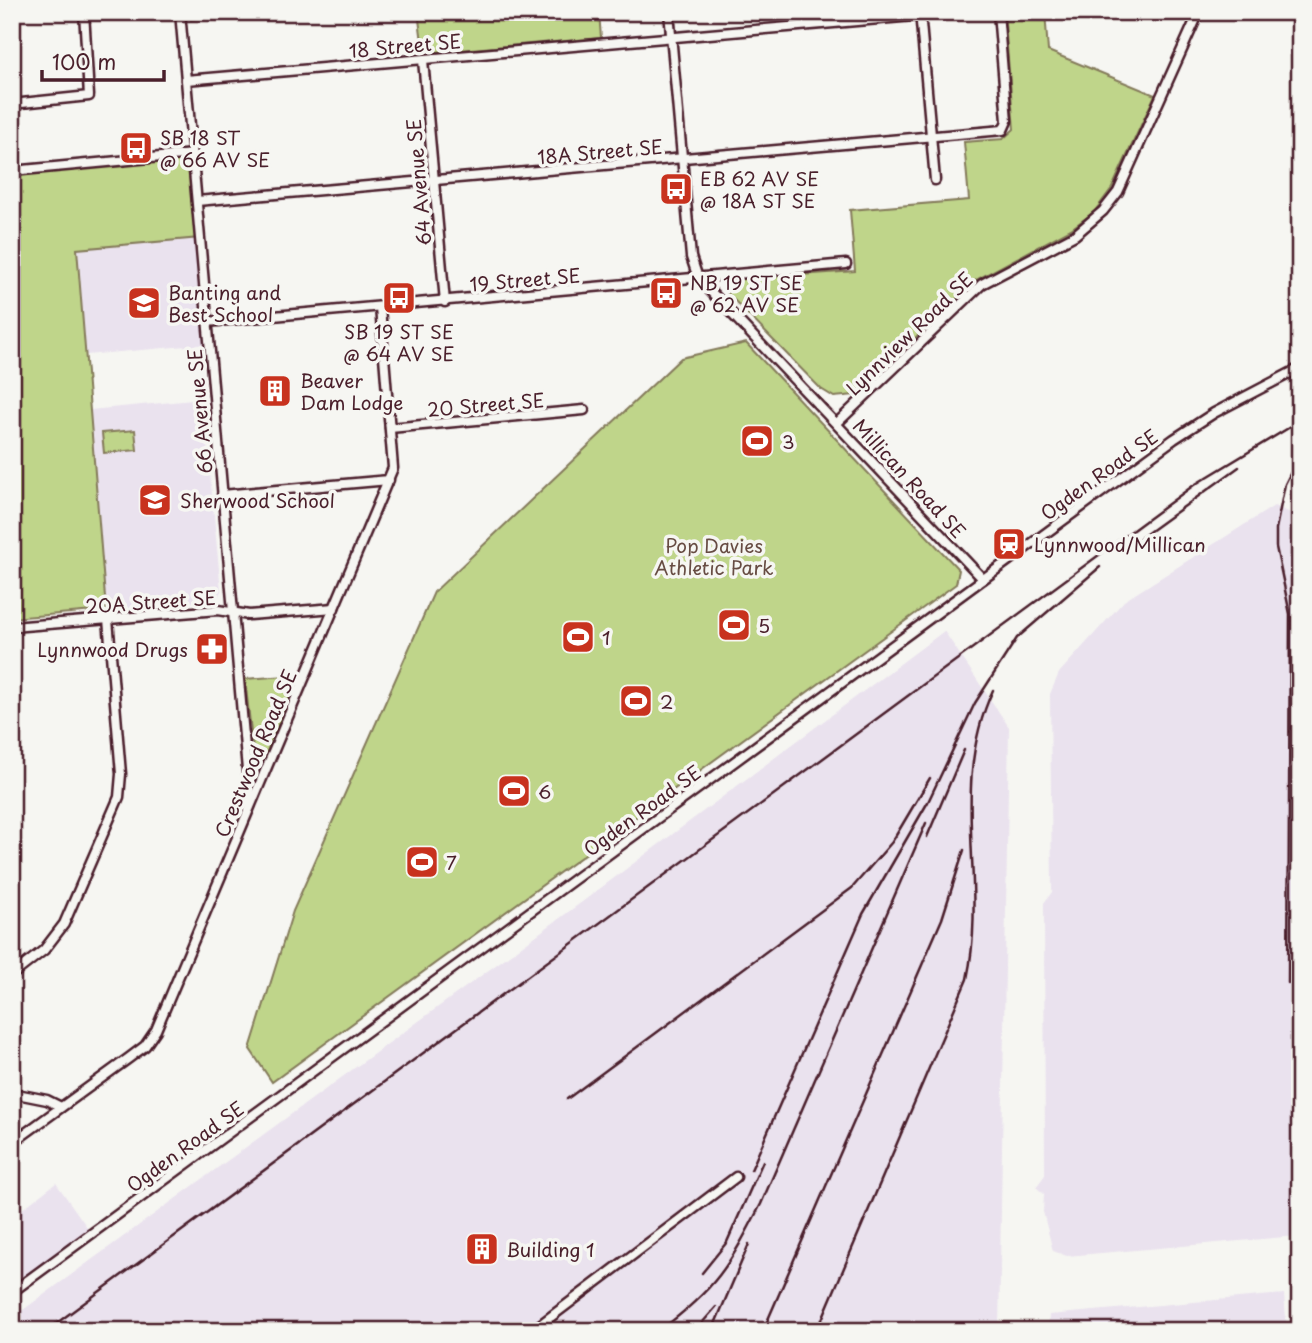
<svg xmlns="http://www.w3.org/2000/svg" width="1312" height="1343" font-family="'Playpen Sans',sans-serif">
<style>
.built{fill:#eae2ee}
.green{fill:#bfd58a;stroke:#847a5a;stroke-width:2}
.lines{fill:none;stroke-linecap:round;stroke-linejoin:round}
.minor-casing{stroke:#4a1f2b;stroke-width:13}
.minor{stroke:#f6f6f2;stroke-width:8}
.rail{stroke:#4a1f2b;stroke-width:2.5}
.labels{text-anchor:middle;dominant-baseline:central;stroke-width:7;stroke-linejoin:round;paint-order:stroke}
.street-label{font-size:19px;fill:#4a1f2b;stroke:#f6f6f2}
.poi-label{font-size:19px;fill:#4a1f2b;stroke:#f6f6f2;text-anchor:start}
.park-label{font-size:19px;fill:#674c43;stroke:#f6f6f2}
</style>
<rect width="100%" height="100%" fill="#f6f6f2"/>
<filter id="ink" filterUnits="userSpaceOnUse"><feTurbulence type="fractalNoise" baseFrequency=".0143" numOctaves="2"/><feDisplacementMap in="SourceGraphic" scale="14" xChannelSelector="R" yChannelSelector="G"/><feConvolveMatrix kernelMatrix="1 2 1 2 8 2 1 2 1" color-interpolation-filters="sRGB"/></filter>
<g filter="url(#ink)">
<!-- built -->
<g class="built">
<path d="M200 238 209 344 86 355 77 249Z"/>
<path d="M203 399 221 591 216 600 106 610 90 410Z"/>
<path d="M1274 506 1293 514 1296 529 1297 1236 1067 1256 1053 1251 1043 1212 1044 1194 1036 1187 1045 1175 1044 903 1052 892 1050 694 1059 673 1124 601Z"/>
<path d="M944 631 1009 727 999 1331H12V1318L582 902Z"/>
<path d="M56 1183 89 1230 12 1284V1217Z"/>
<path d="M1284 1294 1287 1331H1048L1049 1315Z"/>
</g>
<!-- green -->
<g class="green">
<path d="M190 12H278L191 20Z"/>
<path d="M418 12H599L601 38 436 52 422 42Z"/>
<path d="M1004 12H1045L1048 51 1155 95 1112 188 1094 212 1071 229 976 280 855 395 834 397 821 389 731 297 727 292 730 280 855 271 850 210 969 200 964 142 1003 139 1014 129Z"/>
<path d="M193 154 200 238 77 249 106 610 12 618V171Z"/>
<path d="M746 343 959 570 956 584 272 1082 250 1049 293 911 434 592 681 358Z"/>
<path d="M135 430 137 450 104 453 102 433Z"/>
<path d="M299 675 261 766 255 767 245 679Z"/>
</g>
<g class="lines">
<defs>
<g id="minor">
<path d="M180 12 250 804"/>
<path d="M669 12 691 257 698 278 983 579"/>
<path d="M920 12 935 180"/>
<path d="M423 60 445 302"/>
<path d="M186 80 960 12"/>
<path d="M12 104 89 96 84 12"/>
<path d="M12 171 193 154"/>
<path d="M197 201 1003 130 1007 121 998 12"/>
<path d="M207 322 846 264"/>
<path d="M837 423 982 284 1075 235 1103 211 1118 192 1199 12"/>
<path d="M390 428 584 410"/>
<path d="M222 495 389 480"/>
<path d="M12 627 218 610 249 615 334 608"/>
<path d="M12 975 44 950 64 924 119 797 121 774 108 619"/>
<path d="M12 1093 47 1100 61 1107"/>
<path d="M12 1143 129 1058 145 1046 156 1030 393 468 380 307"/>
<path d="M12 1292 1174 439 1214 413 1300 368"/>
<path d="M532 1331 736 1177"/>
</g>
</defs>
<!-- minor casing -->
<use href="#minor" class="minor-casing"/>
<!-- minor -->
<use href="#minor" class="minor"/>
<!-- rail -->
<g class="rail">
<path d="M1128 547 1239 467"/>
<path d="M927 837 964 750"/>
<path d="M1288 983 1290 614 1276 547V529L1285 484 1300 454"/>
<path d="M567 1099 852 888 892 842 930 778"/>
<path d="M751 1170 863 914 928 802 975 703 1017 638 1100 567"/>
<path d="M702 1273 727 1242 763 1161"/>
<path d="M46 1331 1194 485 1300 421"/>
<path d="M659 1331C716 1289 729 1266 761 1204L926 823"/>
<path d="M695 1331 716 1307"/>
<path d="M712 1331 749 1244"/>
<path d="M763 1331 942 919 964 850"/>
<path d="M817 1331 967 979C988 883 948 786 993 690"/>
</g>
</g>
</g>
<!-- icons -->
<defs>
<symbol id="bus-square" viewBox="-11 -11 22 22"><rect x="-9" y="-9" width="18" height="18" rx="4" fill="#c8321e" stroke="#f6f6f2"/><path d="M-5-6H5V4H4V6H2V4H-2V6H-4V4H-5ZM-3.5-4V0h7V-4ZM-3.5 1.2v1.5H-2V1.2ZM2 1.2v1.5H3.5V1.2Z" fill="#fff"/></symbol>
<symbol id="school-square" viewBox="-11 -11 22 22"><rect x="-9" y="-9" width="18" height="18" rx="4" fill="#c8321e" stroke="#f6f6f2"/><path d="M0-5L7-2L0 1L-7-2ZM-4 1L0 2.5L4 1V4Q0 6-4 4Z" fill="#fff"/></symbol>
<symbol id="building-square" viewBox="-11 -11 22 22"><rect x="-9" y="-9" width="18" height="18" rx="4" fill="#c8321e" stroke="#f6f6f2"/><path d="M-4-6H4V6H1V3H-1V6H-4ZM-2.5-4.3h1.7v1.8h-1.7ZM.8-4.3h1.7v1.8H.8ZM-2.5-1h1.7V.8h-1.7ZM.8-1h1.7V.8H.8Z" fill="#fff"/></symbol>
<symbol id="stadium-square" viewBox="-11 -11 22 22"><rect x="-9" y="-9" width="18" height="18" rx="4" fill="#c8321e" stroke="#f6f6f2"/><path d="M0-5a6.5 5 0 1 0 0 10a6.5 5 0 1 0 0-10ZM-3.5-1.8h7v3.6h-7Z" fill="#fff"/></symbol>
<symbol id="station-square" viewBox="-11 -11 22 22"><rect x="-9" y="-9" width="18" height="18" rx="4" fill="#c8321e" stroke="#f6f6f2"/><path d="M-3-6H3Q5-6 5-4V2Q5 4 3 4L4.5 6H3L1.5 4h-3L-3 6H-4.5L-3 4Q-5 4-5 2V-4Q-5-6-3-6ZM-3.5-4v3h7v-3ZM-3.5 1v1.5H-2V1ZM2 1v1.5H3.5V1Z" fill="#fff"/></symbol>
<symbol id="pharmacy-square" viewBox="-11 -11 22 22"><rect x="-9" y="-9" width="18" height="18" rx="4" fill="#c8321e" stroke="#f6f6f2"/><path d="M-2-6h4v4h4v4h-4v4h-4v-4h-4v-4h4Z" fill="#fff"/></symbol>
</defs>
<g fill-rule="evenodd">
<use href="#bus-square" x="117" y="129" width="38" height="38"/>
<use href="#bus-square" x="657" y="170" width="38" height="38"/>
<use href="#bus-square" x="647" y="274" width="38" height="38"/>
<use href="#bus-square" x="380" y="279" width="38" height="38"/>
<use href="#school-square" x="125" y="284" width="38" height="38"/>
<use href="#building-square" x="256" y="372" width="38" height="38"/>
<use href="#stadium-square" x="738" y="422" width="38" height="38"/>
<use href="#school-square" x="136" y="481" width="38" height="38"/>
<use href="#station-square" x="990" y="525" width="38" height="38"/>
<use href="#stadium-square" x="715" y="606" width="38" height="38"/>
<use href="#stadium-square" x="559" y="618" width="38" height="38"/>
<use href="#pharmacy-square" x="193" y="630" width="38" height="38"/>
<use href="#stadium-square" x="617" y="682" width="38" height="38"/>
<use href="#stadium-square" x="495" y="772" width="38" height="38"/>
<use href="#stadium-square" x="403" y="843" width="38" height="38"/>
<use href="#building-square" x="463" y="1230" width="38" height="38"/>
</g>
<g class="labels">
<!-- street labels -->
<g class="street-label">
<text transform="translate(405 45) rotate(-5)">18 Street SE</text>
<text transform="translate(600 151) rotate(-5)">18A Street SE</text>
<text transform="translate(418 182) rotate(-95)">64 Avenue SE</text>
<text transform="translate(525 279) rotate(-5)">19 Street SE</text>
<text transform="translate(909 333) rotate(-44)">Lynnview Road SE</text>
<text transform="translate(486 404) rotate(-5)">20 Street SE</text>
<text transform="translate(199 411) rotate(-95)">66 Avenue SE</text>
<text transform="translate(1099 474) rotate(-36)">Ogden Road SE</text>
<text transform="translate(910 478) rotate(47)">Millican Road SE</text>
<text transform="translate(151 601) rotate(-4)">20A Street SE</text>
<text transform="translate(255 753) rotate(-67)">Crestwood Road SE</text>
<text transform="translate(642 810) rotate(-36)">Ogden Road SE</text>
<text transform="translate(185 1146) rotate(-36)">Ogden Road SE</text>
</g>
<!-- poi labels -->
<g class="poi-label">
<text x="160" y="137">SB 18 ST<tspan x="160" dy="22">@ 66 AV SE</tspan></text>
<text x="700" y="178">EB 62 AV SE<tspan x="700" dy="22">@ 18A ST SE</tspan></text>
<text x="690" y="282">NB 19 ST SE<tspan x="690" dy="22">@ 62 AV SE</tspan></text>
<text x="168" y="292">Banting and<tspan x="168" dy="22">Best School</tspan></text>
<text x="399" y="331" text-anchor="middle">SB 19 ST SE<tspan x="399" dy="22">@ 64 AV SE</tspan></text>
<text x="300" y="380">Beaver<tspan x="300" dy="22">Dam Lodge</tspan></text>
<text x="782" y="441">3</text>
<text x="180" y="500">Sherwood School</text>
<text x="1034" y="544">Lynnwood/Millican</text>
<text x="758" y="625">5</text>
<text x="602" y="637">1</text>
<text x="188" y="649" text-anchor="end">Lynnwood Drugs</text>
<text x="660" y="701">2</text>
<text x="538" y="791">6</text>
<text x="446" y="862">7</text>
<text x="506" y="1249">Building 1</text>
</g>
<!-- park labels -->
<g class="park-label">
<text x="714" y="545">Pop Davies<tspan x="714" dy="22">Athletic Park</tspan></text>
</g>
</g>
<!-- margin -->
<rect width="1312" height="1343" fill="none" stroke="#f6f6f2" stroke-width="42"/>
<rect x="21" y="21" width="1270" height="1301" fill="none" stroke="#4a1f2b" stroke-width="2.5" filter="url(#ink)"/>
<!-- scale -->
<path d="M42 70v10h122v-10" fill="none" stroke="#4a1f2b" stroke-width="3.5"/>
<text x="52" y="70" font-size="21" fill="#4a1f2b" stroke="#f6f6f2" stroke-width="5" paint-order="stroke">100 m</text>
</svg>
